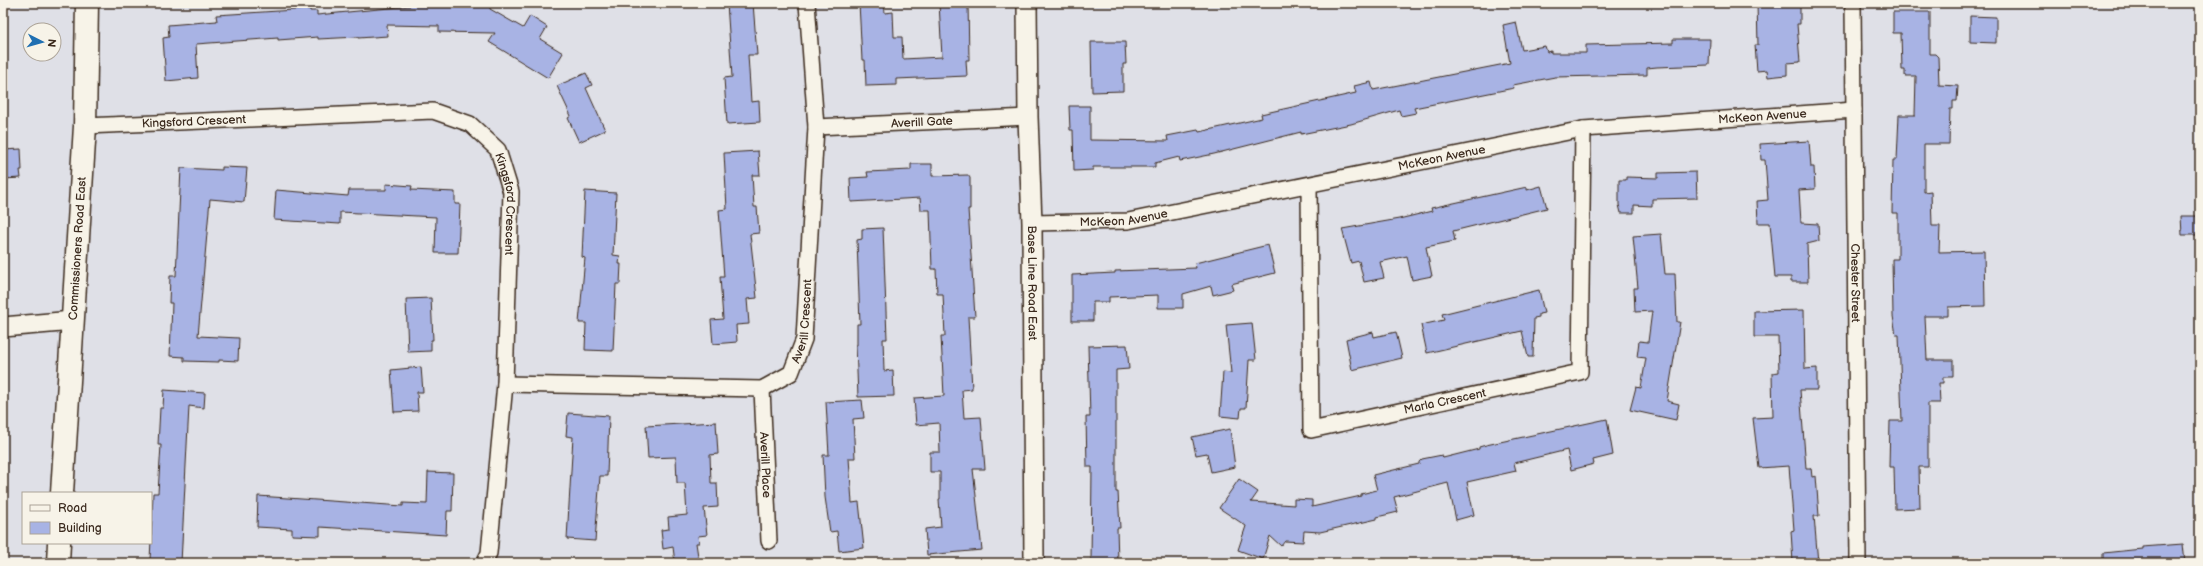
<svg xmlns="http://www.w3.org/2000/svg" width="2203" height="566" font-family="'Balsamiq Sans',sans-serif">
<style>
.building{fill:#a8b3e4;stroke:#3b2a1e}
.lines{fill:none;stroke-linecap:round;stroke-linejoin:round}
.minor-casing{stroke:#3b2a1e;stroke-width:18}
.tertiary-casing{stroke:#3b2a1e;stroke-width:22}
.secondary-casing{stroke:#3b2a1e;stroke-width:25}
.minor{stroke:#f7f3e8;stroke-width:15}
.tertiary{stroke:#f7f3e8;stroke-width:19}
.secondary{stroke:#f7f3e8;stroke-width:22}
.labels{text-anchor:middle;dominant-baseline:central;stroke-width:4;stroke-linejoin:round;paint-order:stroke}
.street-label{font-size:12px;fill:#3b2a1e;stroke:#f7f3e8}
</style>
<rect width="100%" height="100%" fill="#dfe0e7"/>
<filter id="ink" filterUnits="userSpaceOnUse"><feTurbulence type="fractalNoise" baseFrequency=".025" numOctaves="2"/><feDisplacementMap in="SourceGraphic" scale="8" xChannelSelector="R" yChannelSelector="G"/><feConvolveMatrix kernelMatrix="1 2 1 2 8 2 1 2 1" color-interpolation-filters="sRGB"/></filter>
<g filter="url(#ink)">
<!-- building -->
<g class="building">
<path d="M410 3H490V9L523 28 530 16 547 27 540 39 563 53 548 78 489 42 495 33 439 32V26L387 25 388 36 358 38V37L318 39V37L278 40V38L196 44 198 78 166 81 163 38 169 37 168 25 217 21 216 15 310 9V11H317V15L410 6Z"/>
<path d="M727 3H753L757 55H748L751 102 759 101 760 122 727 124 724 78 732 77Z"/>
<path d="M859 3H884L885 13 893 12 894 37H902L903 59 942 57 939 3H968L969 60H966L967 76 896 79V85L866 86 865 60H862Z"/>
<path d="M1757 3H1800V24H1797L1800 62 1787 63V75L1768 77 1767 70 1757 71 1755 45H1758Z"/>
<path d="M1893 12H1930V54H1935L1938 57 1939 85 1958 86 1957 101H1953V109H1950L1949 144H1924V192L1931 191 1932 226H1940L1939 252 1984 251 1985 306 1948 307V316H1925L1927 360H1953V377H1943V383H1939L1940 403H1928V467H1919L1920 508 1895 509 1894 467H1889L1890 421H1902L1899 335H1896L1893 316 1892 259H1898V213H1892L1893 160H1897L1899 115H1915L1916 76H1905V70H1902L1901 33H1893Z"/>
<path d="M1970 16 1996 17V43L1970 42Z"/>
<path d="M1516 22 1522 50 1545 46 1547 52 1551 51V53H1586V45L1673 43V39H1710L1709 65 1657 67 1647 68V75L1555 77 1513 85 1514 88 1414 108 1416 113 1401 116 1399 110 1351 124 1301 134V132L1214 154 1180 161 1179 157 1155 163V167H1093V170L1074 171 1073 130H1070L1069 106H1090V140L1168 141 1167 136 1198 130 1199 132 1262 118 1261 114 1356 93 1354 86 1371 82 1373 90 1510 63 1503 25Z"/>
<path d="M1091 42H1125L1126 64H1123V91L1092 92Z"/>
<path d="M586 73 592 85 586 88 605 130 579 142 568 118 571 116 557 86Z"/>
<path d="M1809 141 1811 167H1814L1815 189 1799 190 1801 223 1818 224 1819 241 1807 244 1808 282H1791V277H1775L1770 223H1758L1757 201 1768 200 1765 160H1761L1760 144Z"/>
<path d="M21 149 22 170H20L21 178 3 179V150Z"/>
<path d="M758 151 760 175H752L754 207H757L759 233 750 234 757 298 747 299 749 324 736 325 737 342 713 344 711 320 723 319 720 277H724L719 210 727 209 724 153Z"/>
<path d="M911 164H932V176L968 175 970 178V209H968L975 317H968L972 389 962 390 964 418 981 417 985 469H973L982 550 927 555 925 529 941 527 939 499H940V472H930V452H940L939 423 916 425 914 398 944 396 941 336H945L943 294H937L936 269H932L930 210H921L920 198 851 202 850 178 868 177 867 172 911 170Z"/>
<path d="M222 167 247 168 244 202 210 199 198 336 239 338 238 361 219 360V362L184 361V357L170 356 172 303H169L170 276H176L181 168 222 170Z"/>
<path d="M1696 172 1697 198 1652 199V206L1634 205V213H1621L1619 205V180H1626V177L1658 178V173Z"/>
<path d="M386 184 412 186 411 190 455 192V204H460L458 253H435L436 217 340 212V224L274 220 276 190 348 196 349 190H386Z"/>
<path d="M1541 186 1547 208 1453 231 1455 241 1426 247 1432 276 1412 280 1407 256 1380 262 1384 278 1364 282 1359 261 1351 263 1342 229 1399 219 1432 211 1431 208 1527 187V190Z"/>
<path d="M585 191 616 193 613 255 620 256 619 264H621L620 284H616L613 351 585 350 586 323H579L585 258 582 257Z"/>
<path d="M2181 216H2200V235H2182Z"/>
<path d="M883 228 887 339H883L884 371 893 370 894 396 858 397 856 345H857V324H860L857 240 862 239V229Z"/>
<path d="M1661 234 1665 274H1675L1677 322H1680L1667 401 1679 404 1676 420 1630 410 1636 387 1641 388 1646 358 1637 357 1639 341 1648 342 1652 311 1635 312 1634 288H1638L1633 236Z"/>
<path d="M1268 245 1275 273 1231 284 1233 290 1213 295 1211 286 1183 294V308H1158V295L1109 297V302H1093V321H1072V275L1115 273V271L1196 268 1195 263Z"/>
<path d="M1539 290 1544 313 1539 314V317L1534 318 1533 357H1528L1522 331 1427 353 1421 325 1444 320 1442 314Z"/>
<path d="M431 298 433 340H431V351L408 352 406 299Z"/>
<path d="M1804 310 1805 369 1817 368V390H1800L1806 468H1811L1812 477 1816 476 1819 516H1814L1818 563H1793L1791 531 1794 530 1789 466 1759 468 1753 418 1773 417 1772 373 1779 372 1778 337H1754V311Z"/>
<path d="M1252 323 1256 360H1249L1246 408H1241L1240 418 1220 416 1223 372 1231 373 1226 325Z"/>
<path d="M1373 332 1374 337 1396 332 1402 358 1352 370 1346 339Z"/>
<path d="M1127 345 1129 369 1116 370V492H1118L1120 528H1117L1118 563H1091L1092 467H1087L1086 417H1090L1088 346Z"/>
<path d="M421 367 423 392H417L418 411 394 412 391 370Z"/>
<path d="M164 390 205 393 204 408 189 406 181 563 150 561 153 493H158L161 445H158L160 408H163Z"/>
<path d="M862 400 864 418 853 419 855 458H849L852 503 859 502 864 548 839 551 837 531 830 532 825 497 823 455H829L826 402Z"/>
<path d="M568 413 609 416 607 476H600L595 541 567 539 573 437 566 436Z"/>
<path d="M1607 419 1613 455 1593 460 1594 464 1571 470 1567 450 1514 463 1516 471 1467 482 1474 515 1456 520 1448 483 1394 497 1398 512 1377 517V519L1320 532 1304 531 1303 542 1285 541 1281 546 1270 536 1263 559 1238 550 1246 526 1219 508 1239 479 1258 492 1251 502 1294 505V499L1312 500V507L1361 496V494L1377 490 1373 475 1419 464V462L1422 459 1442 455 1443 458 1479 449V447L1486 445Z"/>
<path d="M716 422 718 454 710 455 711 483H717L718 507 704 508 707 535 698 536 699 543H696L699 563H675L673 547 663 549 661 530 669 529 668 517 687 515 685 483H677L676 457 648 458 646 426Z"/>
<path d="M1230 429 1235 467 1211 472 1207 453 1196 455 1192 437Z"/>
<path d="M428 472 453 473 452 511H447L446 535 320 527V536L292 535V529L257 527 258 496 403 506V503L427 504Z"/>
<path d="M2183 544 2185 563H2103V553L2142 549V547Z"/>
</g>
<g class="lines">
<defs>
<g id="minor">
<path id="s1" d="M1853 3 1858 563"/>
<path id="s2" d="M85 126 433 111 470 124 498 150 511 192 505 384 489 553 484 563"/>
<path id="s3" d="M816 127 1028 117"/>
<path id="s4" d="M1309 186 1311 430 1580 372 1583 129"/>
<path id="s5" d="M1032 223 1128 221 1583 129 1854 110"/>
<path id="s6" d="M505 384 762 389 791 373 804 339 816 127 807 3"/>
<path id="s7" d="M762 389 769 541"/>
</g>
<g id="tertiary">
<path id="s8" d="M1027 3 1028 117 1032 223 1034 563"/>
<path d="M3 327 73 321"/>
</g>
<g id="secondary">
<path id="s9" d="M62 493 85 126 87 3"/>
<path d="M58 563 59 543"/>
</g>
</defs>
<!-- minor casing -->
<use href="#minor" class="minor-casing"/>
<!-- tertiary casing -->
<use href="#tertiary" class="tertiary-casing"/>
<!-- secondary casing -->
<use href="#secondary" class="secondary-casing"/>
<!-- minor -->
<use href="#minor" class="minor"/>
<!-- tertiary -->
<use href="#tertiary" class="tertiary"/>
<!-- secondary -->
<use href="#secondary" class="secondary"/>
</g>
</g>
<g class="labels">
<!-- street labels -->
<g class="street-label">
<text stroke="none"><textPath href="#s5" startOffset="740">McKeon Avenue</textPath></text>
<text stroke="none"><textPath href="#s2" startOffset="109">Kingsford Crescent</textPath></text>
<text stroke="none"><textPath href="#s3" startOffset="106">Averill Gate</textPath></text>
<text stroke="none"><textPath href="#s5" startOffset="416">McKeon Avenue</textPath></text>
<text stroke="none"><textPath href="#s2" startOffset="481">Kingsford Crescent</textPath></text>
<text stroke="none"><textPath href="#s5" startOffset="92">McKeon Avenue</textPath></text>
<text stroke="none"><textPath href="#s9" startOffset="245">Commissioners Road East</textPath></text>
<text stroke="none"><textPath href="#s8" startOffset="280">Base Line Road East</textPath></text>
<text stroke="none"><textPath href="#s1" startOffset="280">Chester Street</textPath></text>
<text stroke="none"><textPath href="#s6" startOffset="344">Averill Crescent</textPath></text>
<text stroke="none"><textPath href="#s4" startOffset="381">Marla Crescent</textPath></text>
<text stroke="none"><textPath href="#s7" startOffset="76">Averill Place</textPath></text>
</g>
</g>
<!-- margin -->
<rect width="2203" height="566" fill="none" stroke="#f7f3e8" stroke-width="16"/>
<rect x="8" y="8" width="2187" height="550" fill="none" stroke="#3b2a1e" stroke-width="1.5" filter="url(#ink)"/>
<!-- legend -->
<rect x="22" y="492" width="130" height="52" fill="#f7f3e8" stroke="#aca397"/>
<rect x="30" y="505" width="20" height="6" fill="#f7f3e8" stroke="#aca397"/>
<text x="58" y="512" font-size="12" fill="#3b2a1e">Road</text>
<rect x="30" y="522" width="20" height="12" fill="#a8b3e4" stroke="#aca397"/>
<text x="58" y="532" font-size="12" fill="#3b2a1e">Building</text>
<!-- north arrow -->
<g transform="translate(42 42) rotate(96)"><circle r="19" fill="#f7f3e8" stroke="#aca397"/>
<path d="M0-3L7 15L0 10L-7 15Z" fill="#1f6fb2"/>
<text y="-6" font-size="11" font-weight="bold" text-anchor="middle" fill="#3b2a1e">N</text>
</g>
</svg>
